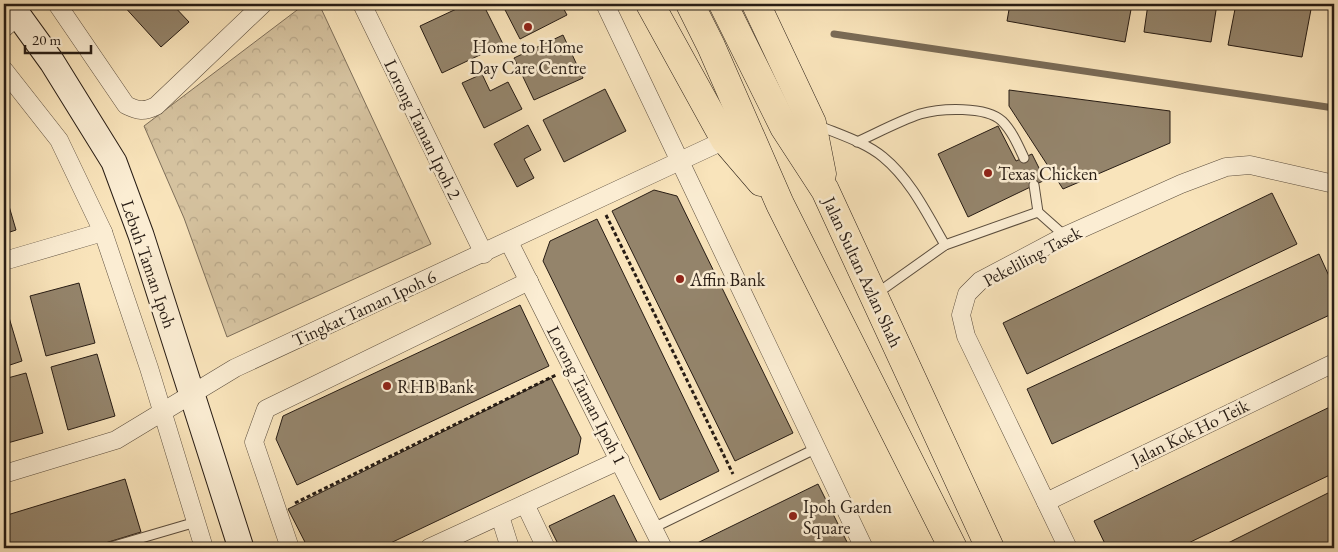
<svg xmlns="http://www.w3.org/2000/svg" width="1338" height="552" font-family="'EB Garamond',serif">
<style>
.park{fill:url(#park-crowns);stroke:#7e6f5a}
.lines{fill:none;stroke-linecap:round;stroke-linejoin:round}
.stream{stroke:#7a6b56;stroke-width:7}
.building{fill:#94846b;stroke:#271c14}
.lane-casing{stroke:#5c4e3e;stroke-width:11}
.street-casing{stroke:#5c4e3e;stroke-width:19}
.secondary-casing{stroke:#271c14;stroke-width:27}
.primary-casing{stroke:#271c14;stroke-width:29}
.path{stroke:#271c14;stroke-width:3;stroke-dasharray:4 2.5;stroke-linecap:butt}
.lane{stroke:#fbedd3;stroke-width:9}
.street{stroke:#fbedd3;stroke-width:18}
.secondary{stroke:#fbedd3;stroke-width:25}
.primary{stroke:#f9e4bb;stroke-width:28}
.poi-dot{fill:#8f2418;stroke:#fbedd3;stroke-width:2}
.labels{text-anchor:middle;dominant-baseline:central;stroke-width:5;stroke-linejoin:round;paint-order:stroke}
.poi-label{font-size:18px;fill:#271c14;stroke:#fbedd3;text-anchor:start}
.street-label{font-size:18px;fill:#271c14;stroke:#fbedd3}
</style>
<defs>
<pattern id="park-crowns" width="20" height="18" patternUnits="userSpaceOnUse" patternTransform="scale(1.25)"><rect width="20" height="18" fill="#d5c29f"/><path d="M2 6a3 3 0 1 1 6 0M12 15a3 3 0 1 1 6 0" fill="none" stroke="#b7a688"/></pattern>
</defs>
<rect width="100%" height="100%" fill="#f9e4bb"/>
<filter id="stains"><feTurbulence type="fractalNoise" baseFrequency=".004" numOctaves="4"/><feColorMatrix values="0 0 0 0 .2 0 0 0 0 .09 0 0 0 0 .02 0 0 0 .5 -.17"/></filter>
<radialGradient id="worn" r=".72"><stop offset=".6" stop-color="#630" stop-opacity="0"/><stop offset="1" stop-color="#630" stop-opacity=".3"/></radialGradient>
<!-- park -->
<path class="park" d="M305 4H319L431 244 227 337 184 218 144 126Z"/>
<g class="lines">
<!-- stream -->
<path class="stream" d="M834 34 1334 108"/>
</g>
<!-- building -->
<g class="building">
<path d="M122 4H172L189 22 161 47Z"/>
<path d="M467 4H483L503 44 442 73 420 26Z"/>
<path d="M502 4H561L567 15 520 39Z"/>
<path d="M1010 4H1132L1125 42 1007 21Z"/>
<path d="M1148 4H1217L1211 42 1144 32Z"/>
<path d="M1236 4H1312L1302 57 1228 45Z"/>
<path d="M563 35 583 78 534 100 514 58Z"/>
<path d="M482 74 490 91 508 82 522 109 484 128 462 83Z"/>
<path d="M605 89 626 131 564 162 543 120Z"/>
<path d="M1009 90 1170 111V143L1063 189 1009 106Z"/>
<path d="M528 125 541 150 524 159 534 178 517 187 494 144Z"/>
<path d="M998 126 1016 161 1032 154 1045 180 968 217 938 154Z"/>
<path d="M4 189 16 230 4 234Z"/>
<path d="M654 190 677 196 793 433 735 461 612 211Z"/>
<path d="M1272 193 1297 244 1027 374 1003 323Z"/>
<path d="M597 219 719 471 660 500 543 261 550 241Z"/>
<path d="M1319 254 1334 287V313L1052 444 1027 389Z"/>
<path d="M79 283 95 343 46 356 30 296Z"/>
<path d="M5 304 22 361 4 367V305Z"/>
<path d="M520 305 549 366 297 485 276 439 283 416Z"/>
<path d="M97 354 115 416 68 430 51 367Z"/>
<path d="M26 373 43 433 4 444V379Z"/>
<path d="M551 378 581 438 578 454 380 548H308L288 509Z"/>
<path d="M1334 405V473L1178 548H1107L1094 521Z"/>
<path d="M125 479 141 532 89 548H4V516Z"/>
<path d="M818 484 850 548H687Z"/>
<path d="M1334 490V548H1218Z"/>
<path d="M614 495 640 548H560L549 526Z"/>
</g>
<g class="lines">
<defs>
<g id="lane">
<path d="M817 125C838 134 865 142 883 157 911 180 927 214 945 245"/>
<path d="M857 142C877 133 899 121 920 114 941 108 986 106 1002 121 1012 131 1018 145 1024 158"/>
<path d="M1034 185 1038 212 1065 236"/>
<path d="M876 294 945 245 1038 212"/>
<path d="M653 528 815 449"/>
<path d="M107 548 196 522"/>
</g>
<g id="street">
<path d="M57 4 126 105C138 111 144 112 156 106L263 4"/>
<path d="M362 4 484 254"/>
<path d="M605 4 864 548"/>
<path d="M4 28 18 16"/>
<path d="M4 70 59 140 103 232 149 368 204 548"/>
<path d="M509 242 663 548"/>
<path d="M4 261 103 232"/>
<path d="M4 474 116 440 235 368 725 140"/>
<path d="M1046 502 1334 363"/>
<path d="M525 504 546 548"/>
<path d="M500 516 510 548"/>
<path d="M290 548 254 442 266 409 529 281"/>
<path d="M429 548 620 460"/>
<path d="M1068 548 966 336 961 315 967 294 980 281 1065 236 1181 184 1226 167 1250 165 1334 184"/>
</g>
<path id="secondary" d="M10 4 52 62 114 162 141 235 241 548"/>
<g id="primary">
<path d="M650 4 725 140 761 182"/>
<path d="M690 4 711 46 780 204 953 548"/>
<path d="M723 4 784 127 825 190 990 548"/>
<path d="M756 4 812 123 822 174"/>
</g>
</defs>
<!-- lane casing -->
<use href="#lane" class="lane-casing"/>
<!-- street casing -->
<use href="#street" class="street-casing"/>
<!-- secondary casing -->
<use href="#secondary" class="secondary-casing"/>
<!-- primary casing -->
<use href="#primary" class="primary-casing"/>
<!-- path -->
<g class="path">
<path d="M606 215 733 474"/>
<path d="M295 503 556 375"/>
</g>
<!-- lane -->
<use href="#lane" class="lane"/>
<!-- street -->
<use href="#street" class="street"/>
<!-- secondary -->
<use href="#secondary" class="secondary"/>
<!-- primary -->
<use href="#primary" class="primary"/>
</g>
<!-- markers -->
<g class="poi-dot">
<circle cx="528" cy="27" r="5"/>
<circle cx="988" cy="173" r="5"/>
<circle cx="680" cy="279" r="5"/>
<circle cx="387" cy="386" r="5"/>
<circle cx="793" cy="516" r="5"/>
</g>
<g class="labels">
<!-- poi labels -->
<g class="poi-label">
<text x="528" y="46" text-anchor="middle">Home to Home<tspan x="528" dy="21">Day Care Centre</tspan></text>
<text x="998" y="173">Texas Chicken</text>
<text x="690" y="279">Affin Bank</text>
<text x="397" y="386">RHB Bank</text>
<text x="803" y="506">Ipoh Garden<tspan x="803" dy="21">Square</tspan></text>
</g>
<!-- street labels -->
<g class="street-label">
<text transform="translate(423 129) rotate(64)">Lorong Taman Ipoh 2</text>
<text transform="translate(1032 256) rotate(-28)">Pekeliling Tasek</text>
<text transform="translate(149 264) rotate(71)">Lebuh Taman Ipoh</text>
<text transform="translate(863 272) rotate(65)">Jalan Sultan Azlan Shah</text>
<text transform="translate(364 308) rotate(-25)">Tingkat Taman Ipoh 6</text>
<text transform="translate(587 395) rotate(63)">Lorong Taman Ipoh 1</text>
<text transform="translate(1190 432) rotate(-26)">Jalan Kok Ho Teik</text>
</g>
</g>
<!-- margin -->
<rect width="1338" height="552" fill="none" stroke="#f9e4bb" stroke-width="20"/>
<rect x="5" y="5" width="1328" height="542" fill="none" stroke="#271c14" stroke-width="2.5"/>
<rect x="10" y="10" width="1318" height="532" fill="none" stroke="#271c14"/>
<!-- scale -->
<path d="M25 45v8h66v-8" fill="none" stroke="#271c14" stroke-width="2.5"/>
<text x="32" y="45" font-size="15" fill="#271c14" stroke="#fbedd3" stroke-width="4" paint-order="stroke">20 m</text>
<rect width="100%" height="100%" filter="url(#stains)"/>
<rect width="100%" height="100%" fill="url(#worn)"/>
</svg>
